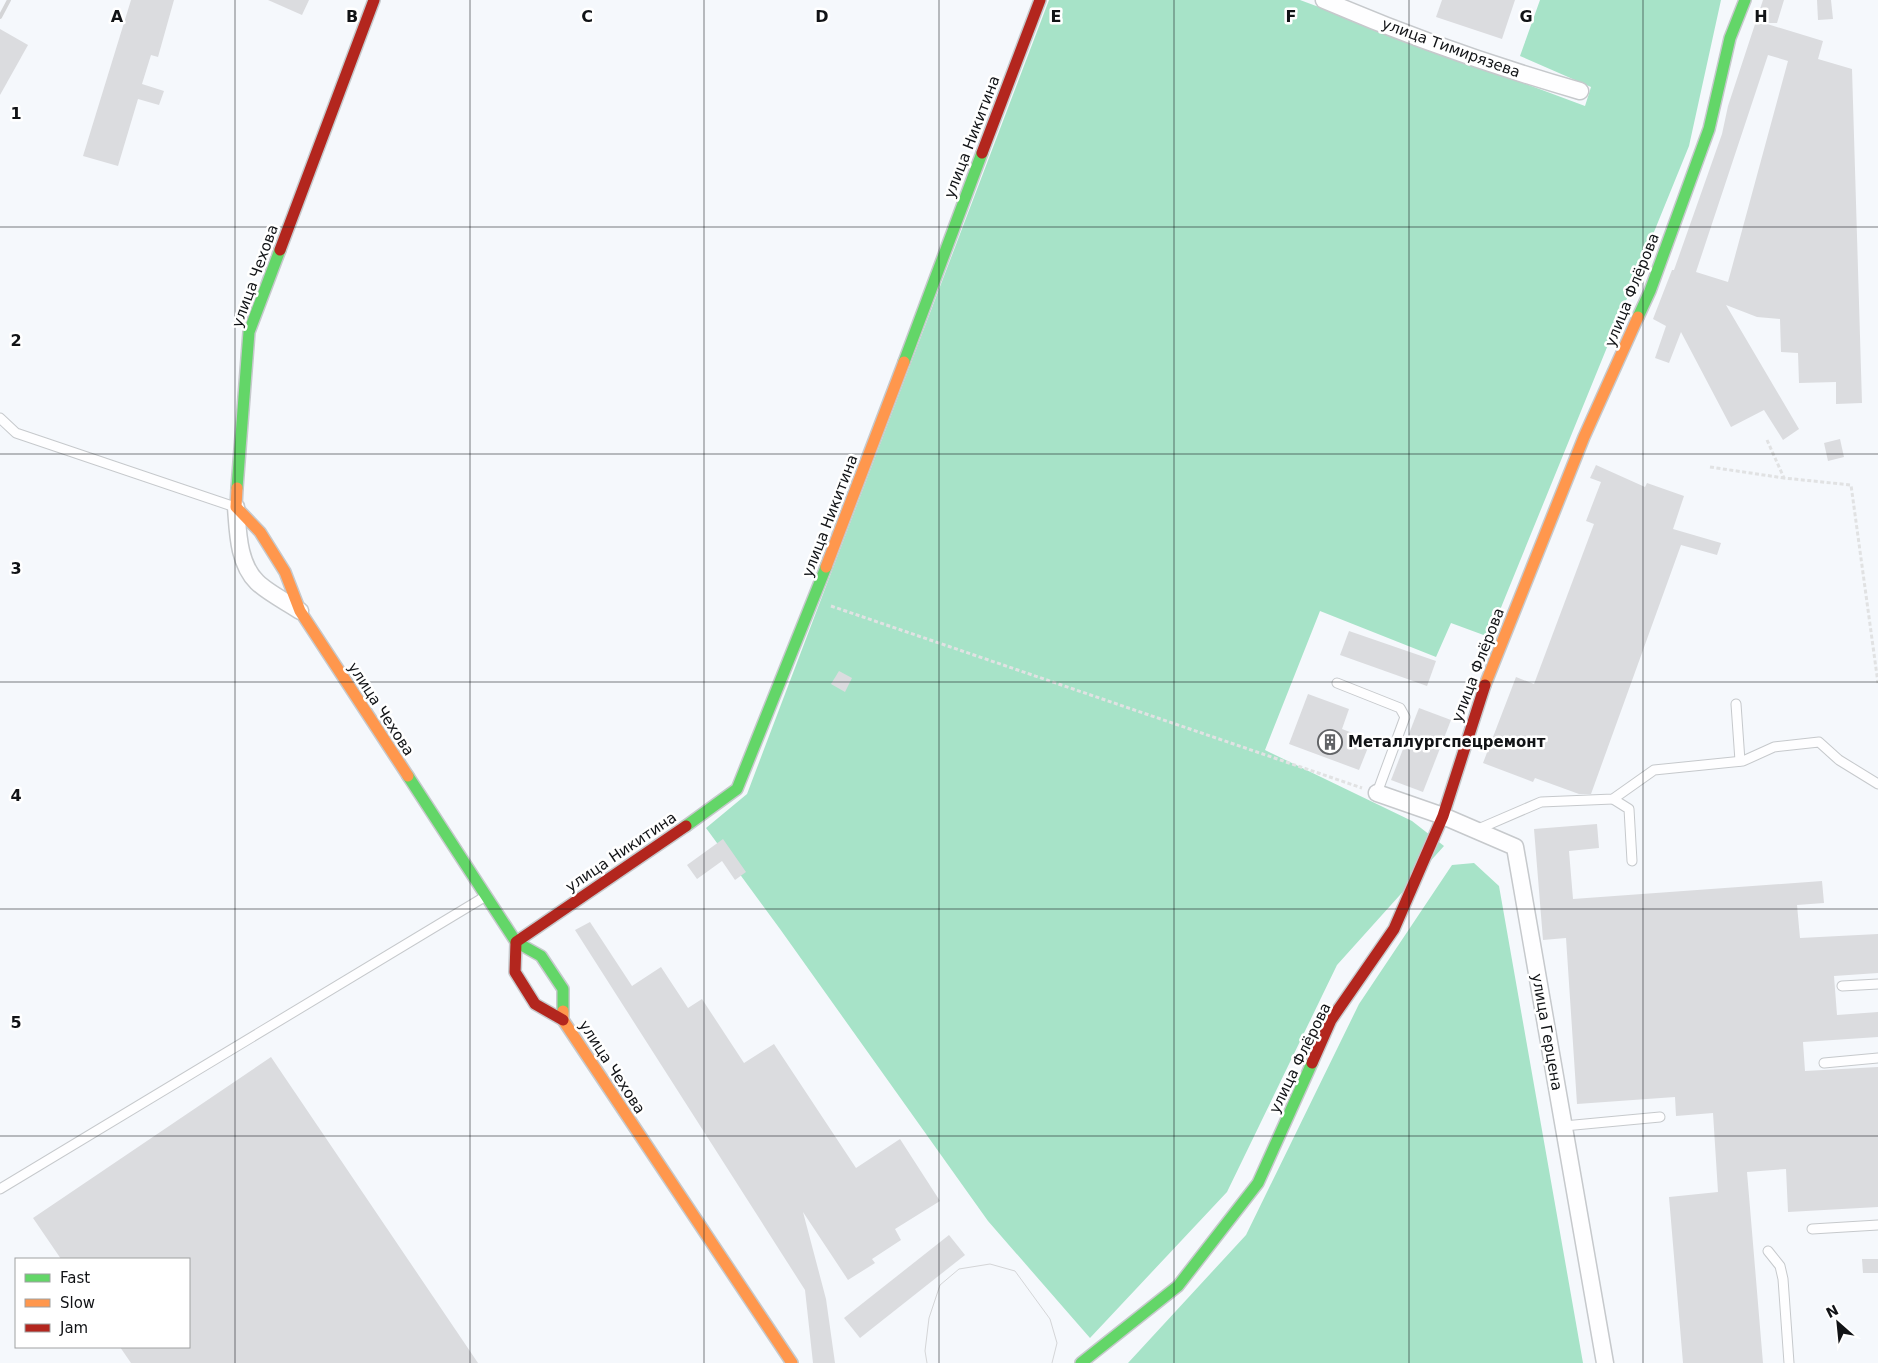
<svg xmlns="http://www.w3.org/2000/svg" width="1878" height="1363" font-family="'DejaVu Sans',sans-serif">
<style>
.forest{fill:#a7e3c8}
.building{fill:#dbdcdf;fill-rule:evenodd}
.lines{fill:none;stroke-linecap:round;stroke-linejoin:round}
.lane-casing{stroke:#c6c9cc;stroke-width:11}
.street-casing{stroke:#c6c9cc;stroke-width:19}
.fast-casing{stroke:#c6c9cc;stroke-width:14}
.slow-casing{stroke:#c6c9cc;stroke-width:14}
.jam-casing{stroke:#c6c9cc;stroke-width:14}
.path{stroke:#e1e2e3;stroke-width:3;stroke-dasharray:4 2.5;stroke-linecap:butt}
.lane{stroke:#fefeff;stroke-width:9}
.street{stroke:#fefeff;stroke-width:16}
.fast{stroke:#63d668;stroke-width:11}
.slow{stroke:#ff974d;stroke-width:11}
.jam{stroke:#b3261e;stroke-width:11}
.tram{stroke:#d4d5d7;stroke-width:1}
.rail{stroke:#d4d5d7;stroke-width:4}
.grid{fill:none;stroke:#111316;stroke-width:1;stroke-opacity:0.55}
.labels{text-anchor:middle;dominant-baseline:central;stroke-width:5;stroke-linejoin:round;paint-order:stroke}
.street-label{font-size:15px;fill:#111316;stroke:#fff}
.poi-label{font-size:15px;font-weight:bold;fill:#111316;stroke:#fff;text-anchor:start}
.grid-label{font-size:16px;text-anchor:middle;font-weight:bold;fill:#111316;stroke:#fff;stroke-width:5;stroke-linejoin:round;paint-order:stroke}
</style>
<rect width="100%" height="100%" fill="#f5f8fc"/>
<!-- forest -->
<g class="forest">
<path d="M1049 0H1300L1585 106 1591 87 1520 56 1540 0H1721L1689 146 1489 637 1451 623 1436 657 1320 611 1265 750 1412 821 1444 846 1337 965 1227 1192 1090 1338 988 1221 780 929 706 828 747 794Z"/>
<path d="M1474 863 1499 886 1583 1363H1128L1246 1235 1359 1004 1452 865Z"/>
</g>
<!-- building -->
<g class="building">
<path d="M131 0H174L158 57 151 55 142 84 164 91 159 105 138 99 118 166 83 156Z"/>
<path d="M268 0H309L302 15Z"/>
<path d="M1442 0H1515L1502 39 1436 17Z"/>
<path d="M1763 0H1784L1777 23H1764L1823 41 1818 59 1852 69 1862 403 1836 404V382L1799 383 1798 353 1781 352 1780 319 1757 317 1726 305 1799 429 1783 440 1764 410 1731 427 1681 332 1669 363 1655 358 1666 326 1653 319 1672 270H1674L1722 134 1728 106ZM1768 55 1788 61 1728 282 1696 272Z"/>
<path d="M1817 0H1831L1833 19 1818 20Z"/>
<path d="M0 29 28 45 0 95Z"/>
<path d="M1840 439 1844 457 1828 461 1824 443Z"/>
<path d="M1596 465 1645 487 1647 483 1684 496 1673 529 1721 543 1717 555 1681 545 1591 794H1579L1535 778 1533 782 1483 763 1516 677 1534 684 1594 524 1586 521 1601 482 1590 478Z"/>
<path d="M1349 631 1436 661 1427 686 1340 655Z"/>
<path d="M839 671 852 678 845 692 831 684Z"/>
<path d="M1308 694 1349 709 1342 729 1371 740 1359 770 1289 744Z"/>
<path d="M1419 708 1451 720 1423 792 1391 780Z"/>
<path d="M1597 824 1599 848 1569 851 1573 899 1822 881 1824 903 1797 905 1800 938 1878 934V973L1834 976 1837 1015 1878 1012V1037L1803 1042 1805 1071 1878 1067V1207L1788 1212 1786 1169 1747 1172 1763 1363H1683L1669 1197 1718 1192 1713 1113 1676 1116 1675 1097 1577 1104 1566 938 1543 940 1534 829Z"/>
<path d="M723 839 746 872 735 880 722 861 697 879 687 865Z"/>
<path d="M590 922 632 986 661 967 688 1008 702 999 744 1063 774 1044 856 1168 900 1139 940 1201 895 1229 901 1240 872 1259 875 1263 848 1280 803 1212 826 1299 835 1363H813L805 1290 575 930Z"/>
<path d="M271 1057 478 1363H131L120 1347H189V1259H61L33 1218Z"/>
<path d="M949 1235 965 1255 860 1338 844 1318Z"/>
<path d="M1862 1259H1878V1273H1863Z"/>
</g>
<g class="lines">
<defs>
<g id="lane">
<path d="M0 418 16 433 235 507"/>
<path d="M1337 683 1400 708 1405 717 1377 793"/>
<path d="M1736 704 1740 761"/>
<path d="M1613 799 1629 809 1632 861"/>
<path d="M1476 830 1541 802 1613 799 1654 770 1743 761 1774 747 1819 742 1839 760 1878 784"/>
<path d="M1842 986 1878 984"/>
<path d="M1824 1063 1878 1058"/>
<path d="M1564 1126 1660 1117"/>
<path d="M0 1189 486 896"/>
<path d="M1812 1229 1878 1225"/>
<path d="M1768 1251 1780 1266 1783 1279 1789 1363"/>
</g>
<g id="street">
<path d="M1324 0C1407 36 1493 66 1580 91"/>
<path d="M236 507C238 532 238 563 257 582 268 593 287 602 300 611"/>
<path d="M1377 793 1443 816 1515 847 1605 1363"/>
</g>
<g id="fast">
<path d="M1638 317 1650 291 1709 129 1730 38 1745 0"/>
<path d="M904 362 982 153"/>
<path d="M237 488 249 332 280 250"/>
<path d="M408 776 516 942 541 956 563 989V1011"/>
<path d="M686 826 737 789 826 567"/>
<path d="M1081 1363 1178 1286 1258 1183 1312 1063"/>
</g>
<g id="slow">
<path d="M237 488 236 507 260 532 285 572 300 611 408 776"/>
<path d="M826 567 904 362"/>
<path d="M1485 685 1584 437 1638 317"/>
<path d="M563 1011V1020L792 1363"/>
</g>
<g id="jam">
<path d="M982 153 1040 0"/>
<path d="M280 250 374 0"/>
<path d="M563 1020 535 1004 515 972 516 942 686 826"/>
<path d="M1312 1063 1331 1020 1394 929 1443 816 1485 685"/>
</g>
</defs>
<!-- lane casing -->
<use href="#lane" class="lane-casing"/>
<!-- street casing -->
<use href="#street" class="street-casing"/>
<!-- fast casing -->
<use href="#fast" class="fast-casing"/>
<!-- slow casing -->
<use href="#slow" class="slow-casing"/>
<!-- jam casing -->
<use href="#jam" class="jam-casing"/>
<!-- path -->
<g class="path">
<path d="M1767 440 1784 478 1851 485 1878 683"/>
<path d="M1710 467 1784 478"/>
<path d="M831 606 1362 788"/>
</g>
<!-- lane -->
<use href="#lane" class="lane"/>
<!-- street -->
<use href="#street" class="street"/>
<!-- fast -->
<use href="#fast" class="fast"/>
<!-- slow -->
<use href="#slow" class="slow"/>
<!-- jam -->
<use href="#jam" class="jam"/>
<!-- tram -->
<path class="tram" d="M927 1363 925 1351 929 1318 940 1285 959 1269 990 1264 1015 1271 1050 1319 1057 1343 1052 1363"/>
<!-- rail -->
<path class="rail" d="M0 17 9 0"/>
</g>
<!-- grid -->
<path class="grid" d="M235 0V1363M470 0V1363M704 0V1363M939 0V1363M1174 0V1363M1409 0V1363M1643 0V1363M0 227H1878M0 454H1878M0 682H1878M0 909H1878M0 1136H1878"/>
<!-- icons -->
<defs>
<symbol id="building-ring" viewBox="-11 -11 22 22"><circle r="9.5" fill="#fff" stroke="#616366" stroke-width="1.5"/><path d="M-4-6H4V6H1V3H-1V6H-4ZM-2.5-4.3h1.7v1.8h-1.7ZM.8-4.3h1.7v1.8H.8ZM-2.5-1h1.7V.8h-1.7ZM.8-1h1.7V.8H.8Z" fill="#616366"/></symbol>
</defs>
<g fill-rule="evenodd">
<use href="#building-ring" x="1316" y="728" width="28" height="28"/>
</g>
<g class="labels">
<!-- street labels -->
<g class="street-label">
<text transform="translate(1451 48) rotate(20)">улица Тимирязева</text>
<text transform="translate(972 137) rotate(-69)">улица Никитина</text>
<text transform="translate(255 276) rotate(-70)">улица Чехова</text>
<text transform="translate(1632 290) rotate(-68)">улица Флёрова</text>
<text transform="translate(830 516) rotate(-69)">улица Никитина</text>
<text transform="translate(1478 665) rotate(-69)">улица Флёрова</text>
<text transform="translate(381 709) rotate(57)">улица Чехова</text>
<text transform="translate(621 852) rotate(-34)">улица Никитина</text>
<text transform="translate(1547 1032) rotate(80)">улица Герцена</text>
<text transform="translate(1300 1058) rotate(-64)">улица Флёрова</text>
<text transform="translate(612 1067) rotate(57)">улица Чехова</text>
</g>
<!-- poi labels -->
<g class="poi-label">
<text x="1348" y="742">Металлургспецремонт</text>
</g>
</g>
<g class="grid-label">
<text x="117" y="22">A</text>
<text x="352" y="22">B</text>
<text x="587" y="22">C</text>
<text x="822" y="22">D</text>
<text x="1056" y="22">E</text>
<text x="1291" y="22">F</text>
<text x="1526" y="22">G</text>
<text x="1761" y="22">H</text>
<text x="16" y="119">1</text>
<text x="16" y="346">2</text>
<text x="16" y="574">3</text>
<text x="16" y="801">4</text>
<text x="16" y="1028">5</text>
</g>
<!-- legend -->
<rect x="15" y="1258" width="175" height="90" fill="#ffffff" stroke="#a0a1a2"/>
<rect x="25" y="1274" width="25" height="8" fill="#63d668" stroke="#a0a1a2"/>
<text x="60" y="1283" font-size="15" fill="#111316">Fast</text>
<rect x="25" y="1299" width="25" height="8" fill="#ff974d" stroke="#a0a1a2"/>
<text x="60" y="1308" font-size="15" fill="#111316">Slow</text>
<rect x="25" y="1324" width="25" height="8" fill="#b3261e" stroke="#a0a1a2"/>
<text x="60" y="1333" font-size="15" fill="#111316">Jam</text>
<!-- north arrow -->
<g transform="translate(1838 1323) rotate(333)" stroke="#ffffff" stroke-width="4" paint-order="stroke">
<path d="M0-4L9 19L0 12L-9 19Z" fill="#111316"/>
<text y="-8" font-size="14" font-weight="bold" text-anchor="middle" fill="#111316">N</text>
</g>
</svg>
